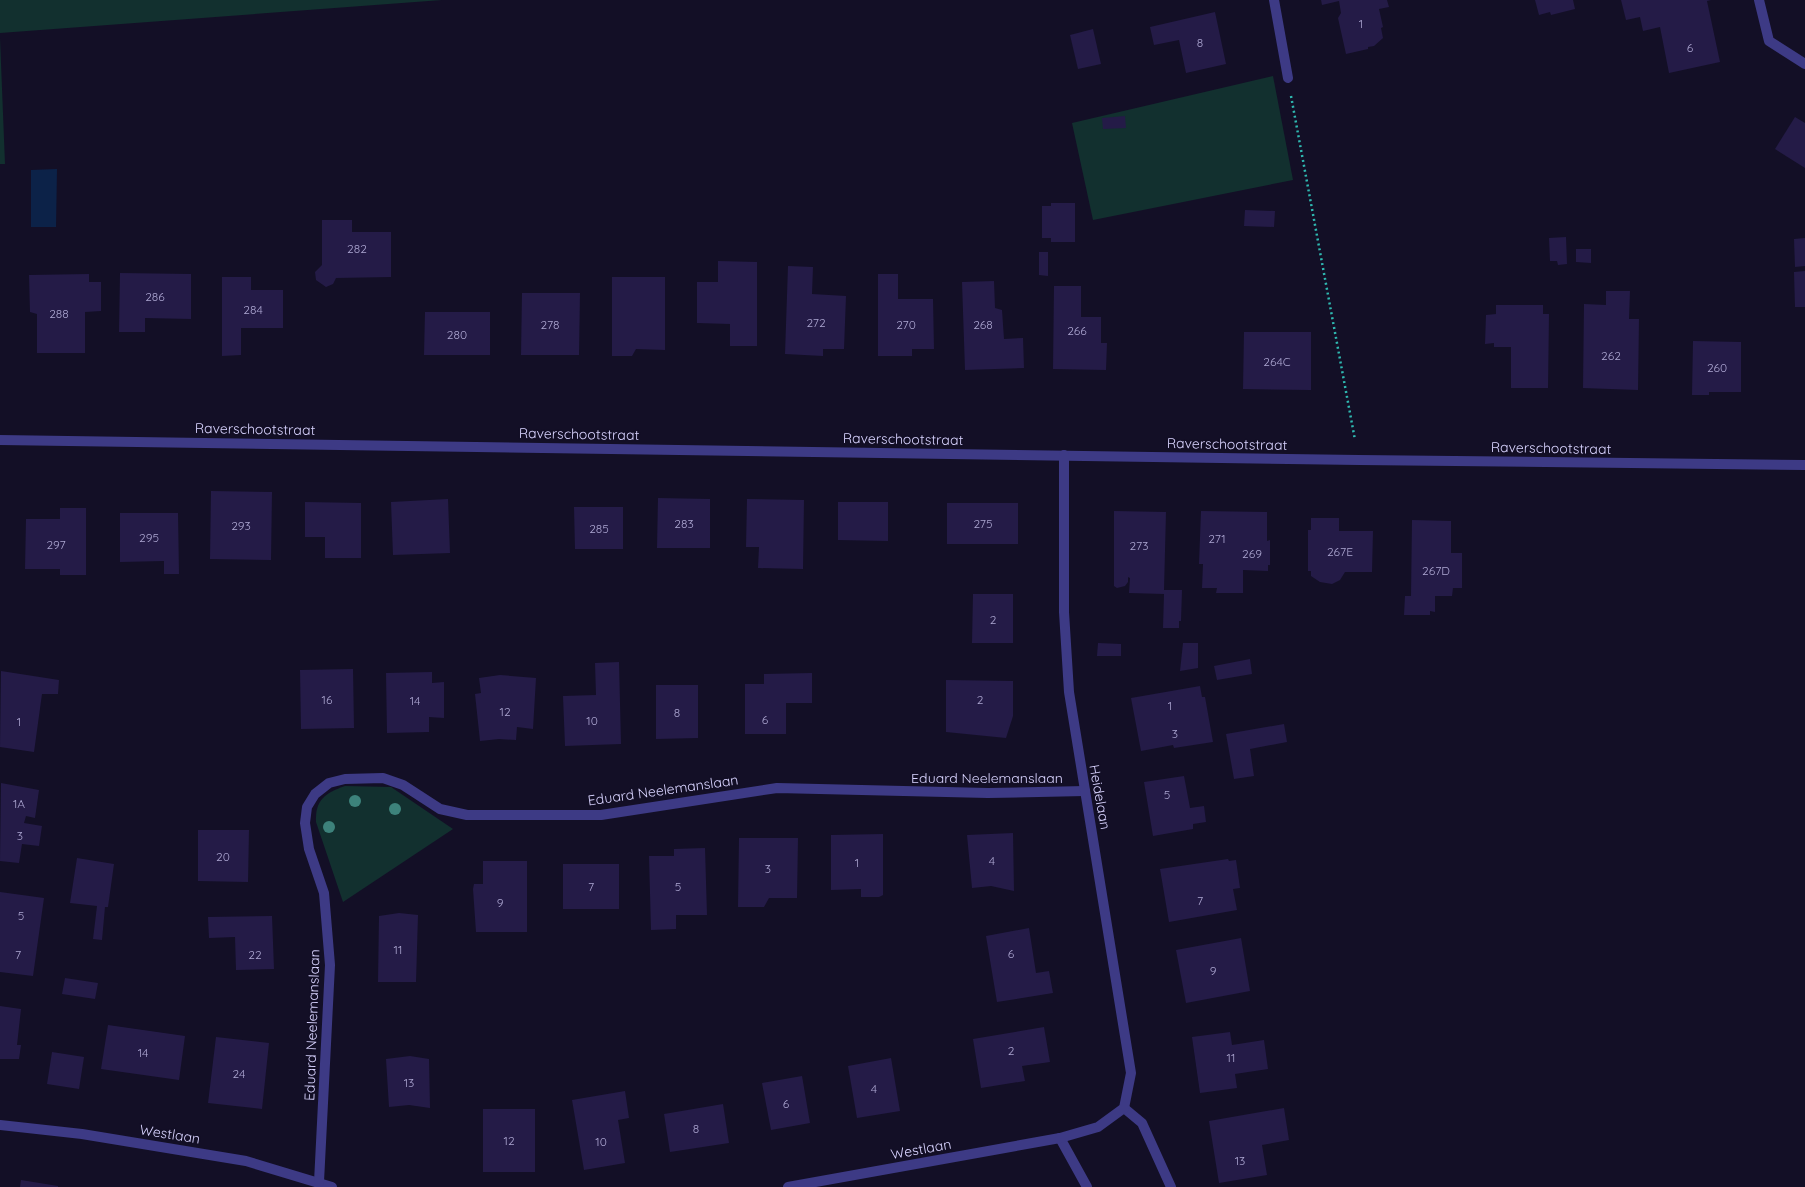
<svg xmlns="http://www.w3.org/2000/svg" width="1805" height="1187" font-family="Quicksand,sans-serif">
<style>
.green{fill:#12302f}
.water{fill:#0c2248}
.building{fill:#241b47}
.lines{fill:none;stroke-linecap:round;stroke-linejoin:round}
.path{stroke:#2fb8b0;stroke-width:2.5;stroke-dasharray:2 3;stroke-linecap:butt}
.minor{stroke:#3d3a85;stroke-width:10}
.tree{fill:#3d827b}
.labels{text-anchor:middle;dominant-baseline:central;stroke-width:3;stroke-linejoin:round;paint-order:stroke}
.number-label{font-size:12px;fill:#aca6d1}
.street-label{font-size:14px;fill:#d9d4ff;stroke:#130f26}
</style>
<rect width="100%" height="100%" fill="#130f26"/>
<!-- green -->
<g class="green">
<path d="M0 0H442L0 33Z"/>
<path d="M0 38 5 164H0Z"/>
<path d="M1273 76 1293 180 1093 220 1072 123Z"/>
<path d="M345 786 391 787 453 829 343 902 316 822C315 800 325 793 345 786Z"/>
</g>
<!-- water -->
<path class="water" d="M57 169 56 227H31V170Z"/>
<!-- building -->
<g class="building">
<path d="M1321 0H1387L1389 7 1379 9 1383 27 1381 28 1383 38 1374 46 1368 47V49L1346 54 1338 18 1341 13 1339 1 1322 5Z"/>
<path d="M1535 0H1573L1575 9 1551 15 1550 12 1539 15Z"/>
<path d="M1621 0H1711L1707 1 1720 62 1669 73 1660 27 1643 31 1640 17 1626 20Z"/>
<path d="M1215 12 1226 64 1186 73 1179 40 1154 45 1150 27Z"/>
<path d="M1093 29 1101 64 1078 69 1070 35Z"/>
<path d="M1125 116 1126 128 1103 129 1102 118Z"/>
<path d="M1795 117 1805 123V168L1775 149Z"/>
<path d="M1051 203H1075V242H1051V238H1042V206H1051Z"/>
<path d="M1245 210 1275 211 1274 227 1244 226Z"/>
<path d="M322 220H352V232H391V277L336 278 333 284 326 287 316 280 315 272 322 265Z"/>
<path d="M1566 237 1567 264 1558 265 1557 261H1550L1549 238Z"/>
<path d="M1805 238V266L1795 267 1794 239Z"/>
<path d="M1576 249H1591V263L1576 262Z"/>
<path d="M1039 252H1048V276L1039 275Z"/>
<path d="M718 261 757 262V346H730V324L697 323V282H718Z"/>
<path d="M788 266 813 267 812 294 846 296 844 349H823V356L785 354Z"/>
<path d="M1805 271V307H1795L1794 272Z"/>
<path d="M120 273 191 274V319L145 318V332H119Z"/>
<path d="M89 274V282H101V311L85 312V353H37V314L30 312 29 275Z"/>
<path d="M878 274H898V299H933L934 349H912V356H878Z"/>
<path d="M222 277H251V290H283V328H241V355L222 356Z"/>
<path d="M612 277H665V350L636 349 632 356H612Z"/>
<path d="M994 281 995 308 1002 310 1004 339 1023 338 1024 368 965 370 962 282Z"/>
<path d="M1054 286H1081V317H1101V343H1107L1106 370 1053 369Z"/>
<path d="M1606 291H1630L1629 319H1639L1638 390 1583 388 1584 304 1606 305Z"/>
<path d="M522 293H580L579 355H521Z"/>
<path d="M1496 305H1543V314H1549L1548 388H1511V347H1494V343L1485 344 1486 315 1496 314Z"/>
<path d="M425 312H490V355H424Z"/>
<path d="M1244 332H1311V390L1243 389Z"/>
<path d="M1693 341 1741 342V392H1709V395H1692Z"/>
<path d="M211 491 272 492 271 560 210 559Z"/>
<path d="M658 498 710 499V548H657Z"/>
<path d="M448 499 450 553 393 555 391 502Z"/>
<path d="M747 499 804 500 803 569 758 568 759 547H746Z"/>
<path d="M305 502 361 503V558H325V537H305Z"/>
<path d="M838 502H888V541L838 540Z"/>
<rect x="947" y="503" width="71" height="41"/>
<path d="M574 507H623V549H575Z"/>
<path d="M60 508H86V575H60V569H25L26 519H60Z"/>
<path d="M1114 511 1166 512 1164 590H1182L1181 621H1179V628H1163L1164 594 1129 593 1130 578 1128 577V582L1125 586 1117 588 1114 586Z"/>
<path d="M1201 511 1267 512V541L1270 540V565H1268V571L1243 570V593H1216L1217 588H1202L1203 564H1199Z"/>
<path d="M120 513H178L179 574H164V561L120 562Z"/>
<path d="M1311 518H1339V531H1373L1372 572H1345L1340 580 1332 584 1320 582 1311 576V571H1308V530H1311Z"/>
<path d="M1412 520 1451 521V553H1462V588H1453L1452 596H1435V612L1430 611V615H1404L1405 596H1411Z"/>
<path d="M973 594H1013V643H972Z"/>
<path d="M1098 643 1121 644V656H1097Z"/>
<path d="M1183 643H1198V668L1180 671Z"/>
<path d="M1250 659 1252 674 1217 680 1214 666Z"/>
<path d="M619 662 621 744 565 746 563 696 596 695 595 663Z"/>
<path d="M353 669 354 728 301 729 300 670Z"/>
<path d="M1 671 59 680 58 694H42L34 752 0 747Z"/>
<path d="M432 672V683L444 682V718L429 717V732L387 733 386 673Z"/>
<path d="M812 673V703H786V734H745V684H764V674Z"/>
<path d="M500 675 536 678 533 729 517 727 516 740 499 739 480 741 475 694 481 693 479 678Z"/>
<path d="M946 680 1013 681V716L1006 738 946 732Z"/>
<path d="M656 685H698V738L656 739Z"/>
<path d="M1200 686 1202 697H1205L1213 742 1174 748 1173 745 1141 751 1131 698Z"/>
<path d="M1284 724 1287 742 1250 749 1254 776 1234 779 1226 734Z"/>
<path d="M1184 776 1190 808 1204 806 1206 822 1193 824V829L1153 836 1144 782Z"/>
<path d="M1 783 39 790 35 818 26 816 24 823 42 826 39 846 22 844 19 863 0 861Z"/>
<path d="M198 830H249L248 882 198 881Z"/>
<path d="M1013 833 1014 891 991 886 972 888 967 835Z"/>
<path d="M883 834V895L879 897H861V889L831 890V835Z"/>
<path d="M739 838H798L797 898H769L764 907H738Z"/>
<path d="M705 848 707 915H676V929L651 930 649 856H674V849Z"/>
<path d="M77 858 114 864 108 907H105L102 940 93 939 97 906 70 903Z"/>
<path d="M1228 859 1229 861 1236 860 1240 888 1233 889 1237 910 1169 922 1160 869Z"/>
<path d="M483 861H527V932H476L473 889 474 884H483Z"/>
<rect x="563" y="864" width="56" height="45"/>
<path d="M0 892 44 898 33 976 0 972Z"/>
<path d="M399 913 418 915 416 982H378L379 916Z"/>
<path d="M272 916 274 969 236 970 235 937 209 938 208 917Z"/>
<path d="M1029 928 1036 973 1049 971 1053 993 997 1002 986 936Z"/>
<path d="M1241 938 1250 991 1186 1003 1176 950Z"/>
<path d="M65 978 98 983 95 999 62 994Z"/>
<path d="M0 1006 21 1009 17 1045H21L19 1059H0Z"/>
<path d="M108 1025 185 1036 179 1080 101 1069Z"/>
<path d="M1044 1027 1050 1062 1022 1066 1025 1081 981 1088 973 1039Z"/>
<path d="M1230 1032 1232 1045 1264 1040 1268 1069 1235 1074 1237 1088 1200 1093 1192 1037Z"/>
<path d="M216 1037 269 1043 262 1109 208 1103Z"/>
<path d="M52 1052 84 1057 79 1089 47 1084Z"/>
<path d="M410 1056 429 1059 430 1108 409 1105 389 1107 386 1059Z"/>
<path d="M891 1058 900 1111 857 1118 848 1066Z"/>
<path d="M802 1076 810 1123 771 1130 762 1083Z"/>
<path d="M625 1091 629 1118 618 1120 625 1163 584 1170 572 1100Z"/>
<path d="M723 1104 729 1143 670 1152 664 1114Z"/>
<path d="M1284 1108 1289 1140 1262 1145 1267 1175 1219 1183 1209 1121Z"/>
<rect x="483" y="1109" width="52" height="63"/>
<path d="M21 1180 58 1186V1187H20Z"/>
</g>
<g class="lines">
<!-- path -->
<path class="path" d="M1291 96 1355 440"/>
<!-- minor -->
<g class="minor">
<path d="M1274 0 1288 78"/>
<path d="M1759 0 1769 41 1805 64"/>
<path d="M0 440 1359 460 1805 465"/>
<path d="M1124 1108 1142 1123 1171 1187"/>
<path d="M0 1125 82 1134 246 1161 332 1187"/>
<path d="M1060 1138 1087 1187"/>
<path d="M319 1182 330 965 324 893 309 849 305 823 307 807 315 794 329 783 345 779 383 778 403 785 440 809 467 815H601L777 788 988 793 1085 791"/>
<path d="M788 1187 1060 1138 1098 1127 1124 1108 1131 1073 1069 692 1064 612V455"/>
</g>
</g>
<!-- trees -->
<g class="tree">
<circle cx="355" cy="801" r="6"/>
<circle cx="395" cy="809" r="6"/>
<circle cx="329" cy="827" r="6"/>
</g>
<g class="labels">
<!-- number labels -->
<g class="number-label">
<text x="1361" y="23">1</text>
<text x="1200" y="42">8</text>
<text x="1690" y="47">6</text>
<text x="357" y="248">282</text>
<text x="155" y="296">286</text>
<text x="253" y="309">284</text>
<text x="59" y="313">288</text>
<text x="816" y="322">272</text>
<text x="550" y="324">278</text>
<text x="906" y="324">270</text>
<text x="983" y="324">268</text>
<text x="1077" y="330">266</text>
<text x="457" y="334">280</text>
<text x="1611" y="355">262</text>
<text x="1277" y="361">264C</text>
<text x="1717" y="367">260</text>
<text x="684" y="523">283</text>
<text x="983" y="523">275</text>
<text x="241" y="525">293</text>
<text x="599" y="528">285</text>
<text x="149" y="537">295</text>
<text x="1217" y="538">271</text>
<text x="56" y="544">297</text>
<text x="1139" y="545">273</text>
<text x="1340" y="551">267E</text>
<text x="1252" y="553">269</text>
<text x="1436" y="570">267D</text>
<text x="993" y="619">2</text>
<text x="327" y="699">16</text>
<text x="980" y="699">2</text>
<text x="415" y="700">14</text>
<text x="1170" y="705">1</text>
<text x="505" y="711">12</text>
<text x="677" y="712">8</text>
<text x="765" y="719">6</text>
<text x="592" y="720">10</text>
<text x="19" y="721">1</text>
<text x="1175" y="733">3</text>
<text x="1167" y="794">5</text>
<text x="19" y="803">1A</text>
<text x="20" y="835">3</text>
<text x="223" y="856">20</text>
<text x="992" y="860">4</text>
<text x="857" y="862">1</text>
<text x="768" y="868">3</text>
<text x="591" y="886">7</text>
<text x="678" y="886">5</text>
<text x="1200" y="900">7</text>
<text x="500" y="902">9</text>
<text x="21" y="915">5</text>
<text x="398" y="949">11</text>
<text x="1011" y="953">6</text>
<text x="18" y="954">7</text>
<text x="255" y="954">22</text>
<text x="1213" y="970">9</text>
<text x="1011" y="1050">2</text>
<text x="143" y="1052">14</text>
<text x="1231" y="1057">11</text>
<text x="239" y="1073">24</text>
<text x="409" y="1082">13</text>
<text x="874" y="1088">4</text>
<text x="786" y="1103">6</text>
<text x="696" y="1128">8</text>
<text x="509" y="1140">12</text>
<text x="601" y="1141">10</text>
<text x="1240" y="1160">13</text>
</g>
<!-- street labels -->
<g class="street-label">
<text transform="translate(255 429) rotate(1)">Raverschootstraat</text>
<text transform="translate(579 434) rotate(1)">Raverschootstraat</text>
<text transform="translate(903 439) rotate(1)">Raverschootstraat</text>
<text transform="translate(1227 444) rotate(1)">Raverschootstraat</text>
<text transform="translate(1551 448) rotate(1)">Raverschootstraat</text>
<text x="987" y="778">Eduard Neelemanslaan</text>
<text transform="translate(663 790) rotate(-8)">Eduard Neelemanslaan</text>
<text transform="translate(1100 797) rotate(80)">Heidelaan</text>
<text transform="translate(312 1025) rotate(-88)">Eduard Neelemanslaan</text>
<text transform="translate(170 1134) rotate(9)">Westlaan</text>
<text transform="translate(921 1149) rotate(-10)">Westlaan</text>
</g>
</g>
</svg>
